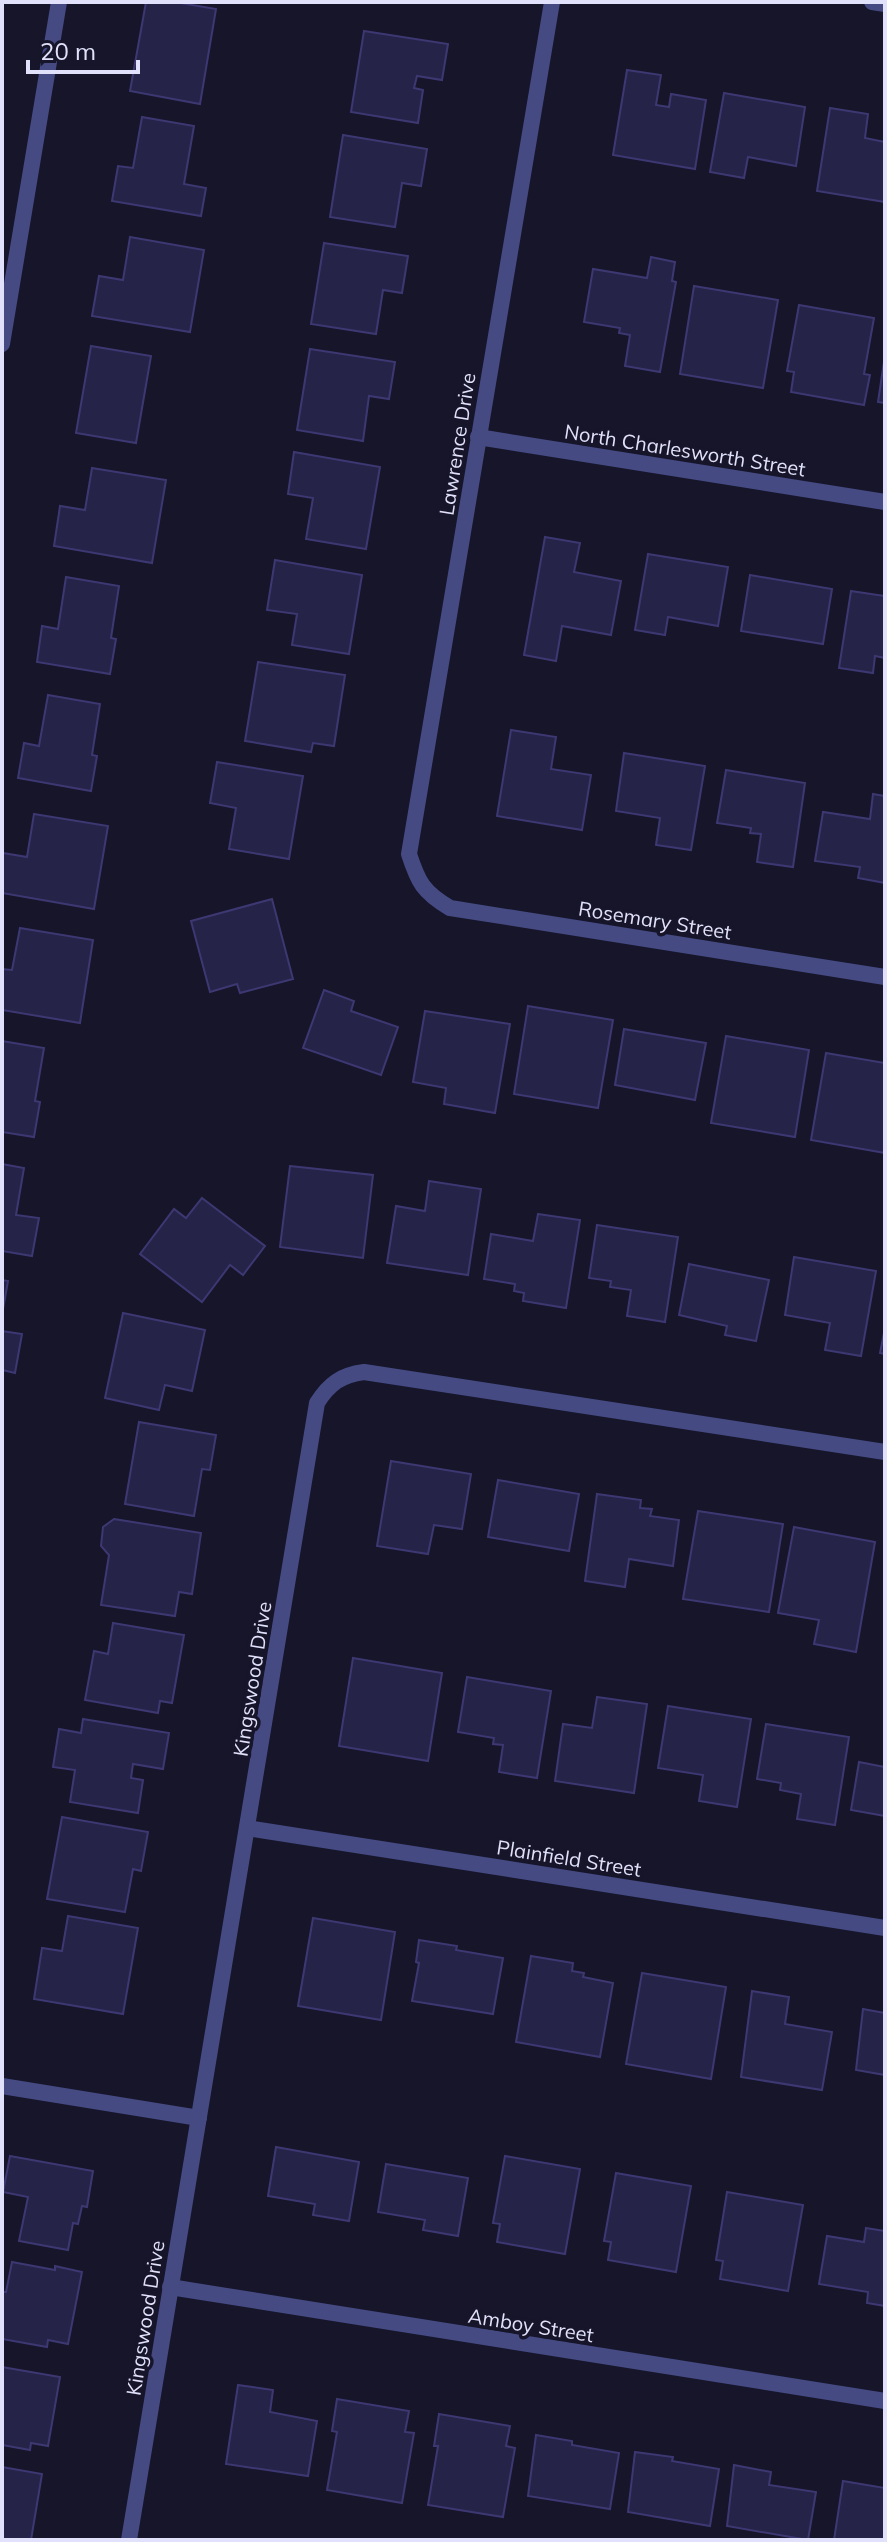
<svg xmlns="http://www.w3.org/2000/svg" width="887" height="2542" font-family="Mulish,sans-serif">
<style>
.building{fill:#262349;stroke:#3d3872;stroke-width:2}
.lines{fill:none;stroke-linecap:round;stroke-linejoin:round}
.minor{stroke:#454a83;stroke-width:16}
.labels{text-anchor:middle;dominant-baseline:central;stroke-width:7;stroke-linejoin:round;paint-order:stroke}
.street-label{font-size:20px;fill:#e1e1fb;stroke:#16152a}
</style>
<rect width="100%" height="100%" fill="#16152a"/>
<!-- building -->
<g class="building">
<path d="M146 2H175L216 9 200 104 130 91Z"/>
<path d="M364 31 448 44 442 80 417 76 414 88 423 90 418 123 351 112Z"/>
<path d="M627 70 661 75 656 105 669 107 671 94 706 100 695 169 613 155Z"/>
<path d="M724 93 805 107 796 166 748 157 744 178 710 172Z"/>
<path d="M830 108 868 114 865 138 885 142V202L817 191Z"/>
<path d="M142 117 194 126 184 184 206 188 201 216 112 201 118 166 133 168Z"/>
<path d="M343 135 427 149 421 186 402 183 395 227 330 217Z"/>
<path d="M130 237 204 250 190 332 92 316 99 276 123 280Z"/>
<path d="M324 243 408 256 402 293 383 290 376 334 311 324Z"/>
<path d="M651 257 675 262 672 281 676 282 660 372 625 366 630 335 619 333 620 328 584 322 593 269 647 278Z"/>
<path d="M694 286 778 300 763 388 680 374Z"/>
<path d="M799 305 874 318 864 374 870 375 864 405 791 392 794 372 787 371Z"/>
<path d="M91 346 151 356 136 443 76 433Z"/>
<path d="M310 349 395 362 389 399 369 396 363 441 297 430Z"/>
<path d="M885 355V403L878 402Z"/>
<path d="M294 452 380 467 366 549 306 539 313 498 288 494Z"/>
<path d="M92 468 166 480 152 563 54 546 60 506 85 510Z"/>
<path d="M545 537 580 543 574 572 621 581 611 635 562 626 556 661 524 655Z"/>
<path d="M648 554 728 567 718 626 668 617 665 635 635 630Z"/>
<path d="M275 560 362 575 349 654 292 645 297 614 267 610Z"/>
<path d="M750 575 832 589 823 644 741 631Z"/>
<path d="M66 577 119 586 111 638 116 639 110 674 37 662 42 626 58 629Z"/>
<path d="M851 591 885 596V658L875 656 873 673 839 668Z"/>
<path d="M258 662 345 675 334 746 313 743 311 752 245 741Z"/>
<path d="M48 695 100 704 92 755 97 756 91 791 18 778 24 743 39 746Z"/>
<path d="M511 730 556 737 551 769 591 775 582 830 497 816Z"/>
<path d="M624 753 705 766 691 850 656 845 660 818 616 811Z"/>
<path d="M217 762 303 776 289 859 229 849 236 808 210 803Z"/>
<path d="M726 770 805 783 793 867 757 862 761 834 750 833 751 828 717 823Z"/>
<path d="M873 794 885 796V883L858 878 860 867 815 861 823 812 870 819Z"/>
<path d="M34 814 108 826 94 909 2 893 3 853 27 857Z"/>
<path d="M272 899 293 979 240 993 237 984 210 992 191 921Z"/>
<path d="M20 928 93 940 80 1023 2 1010V969L12 970Z"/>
<path d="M324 990 354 1001 351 1011 398 1027 381 1075 303 1048Z"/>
<path d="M528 1006 613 1020 598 1108 514 1094Z"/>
<path d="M425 1011 510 1024 495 1113 444 1104 446 1088 413 1082Z"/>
<path d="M624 1029 706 1043 695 1100 615 1085Z"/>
<path d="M726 1036 809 1050 795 1137 711 1123Z"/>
<path d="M2 1041 44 1048 35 1101 40 1102 34 1137 2 1132Z"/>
<path d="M826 1053 885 1063V1153L811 1140Z"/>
<path d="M2 1164 24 1168 16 1215 39 1218 32 1256 2 1251Z"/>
<path d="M290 1166 373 1175 363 1258 280 1247Z"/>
<path d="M429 1181 481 1189 468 1275 387 1263 396 1206 425 1211Z"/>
<path d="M202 1198 265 1246 243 1275 230 1265 202 1302 140 1254 174 1209 186 1218Z"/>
<path d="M538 1214 580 1220 566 1308 523 1301 524 1293 514 1291 515 1284 484 1279 491 1234 533 1241Z"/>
<path d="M597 1225 678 1237 665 1322 627 1316 631 1290 610 1287 611 1281 589 1278Z"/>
<path d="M794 1257 876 1271 861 1356 825 1350 830 1323 785 1315Z"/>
<path d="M689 1264 769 1280 756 1341 725 1335 727 1326 679 1315Z"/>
<path d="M2 1280 8 1281 2 1315Z"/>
<path d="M123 1313 205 1330 192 1391 165 1385 159 1410 105 1398Z"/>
<path d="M885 1328V1354L880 1353Z"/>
<path d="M2 1331 22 1334 15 1373 2 1370Z"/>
<path d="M139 1422 216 1435 210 1470 202 1469 194 1516 125 1504Z"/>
<path d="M391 1461 471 1474 462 1529 434 1525 428 1554 377 1546Z"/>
<path d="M498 1480 579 1494 569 1551 488 1537Z"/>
<path d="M597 1494 641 1500 640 1508 652 1509 650 1516 679 1520 673 1566 629 1559 625 1587 585 1581Z"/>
<path d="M698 1511 783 1524 769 1612 683 1599Z"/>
<path d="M114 1519 201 1533 192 1594 179 1592 175 1616 101 1605 109 1555 101 1546 103 1527Z"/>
<path d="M794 1527 875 1542 856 1652 814 1644 819 1620 778 1613Z"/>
<path d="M113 1623 184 1635 172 1703 160 1701 158 1713 85 1700 94 1651 108 1654Z"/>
<path d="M353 1658 442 1673 428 1761 339 1746Z"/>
<path d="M467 1677 551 1691 537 1778 499 1772 503 1745 493 1744 494 1738 458 1732Z"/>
<path d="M597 1697 647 1704 634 1793 555 1781 563 1724 592 1728Z"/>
<path d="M668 1706 751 1719 737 1807 699 1801 703 1775 658 1768Z"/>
<path d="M83 1719 169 1733 163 1769 133 1764 131 1778 143 1780 138 1813 70 1802 75 1770 53 1767 59 1729 81 1733Z"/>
<path d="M766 1724 849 1737 835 1825 797 1819 801 1794 780 1790 781 1783 757 1779Z"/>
<path d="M859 1762 885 1767V1816L851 1810Z"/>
<path d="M62 1817 148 1832 141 1871 133 1869 125 1912 47 1899Z"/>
<path d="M68 1916 138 1928 123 2014 34 1999 42 1948 62 1951Z"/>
<path d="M313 1918 395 1932 381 2020 298 2006Z"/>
<path d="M419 1940 457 1946 456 1950 503 1958 493 2014 412 2001 419 1963 416 1962Z"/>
<path d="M531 1956 573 1963 572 1971 584 1973 583 1977 613 1983 600 2057 516 2042Z"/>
<path d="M642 1973 726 1987 711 2079 626 2064Z"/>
<path d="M752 1991 789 1997 785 2024 832 2032 822 2090 741 2077Z"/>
<path d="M863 2009 885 2013V2075L856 2070Z"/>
<path d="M276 2147 359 2162 349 2221 313 2215 315 2204 268 2196Z"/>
<path d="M10 2156 93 2171 87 2207 82 2206 78 2224 73 2223 68 2250 19 2241 28 2197 3 2192Z"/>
<path d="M505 2156 580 2169 565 2254 497 2242 500 2224 493 2223Z"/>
<path d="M386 2164 468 2178 458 2236 423 2230 425 2220 378 2212Z"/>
<path d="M616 2173 691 2186 676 2272 608 2260 611 2242 604 2241Z"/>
<path d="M727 2192 803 2205 788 2291 720 2279 723 2261 716 2260Z"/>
<path d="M866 2228 885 2231V2306L867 2303 868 2292 819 2284 827 2236 864 2242Z"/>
<path d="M12 2262 55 2270V2266L82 2272 68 2344 48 2340 47 2347 2 2339V2292H6Z"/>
<path d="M2 2367 60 2377 48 2446 31 2443 30 2450 2 2445Z"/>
<path d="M238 2385 273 2390 270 2412 317 2421 308 2476 226 2464Z"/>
<path d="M337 2399 409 2411 405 2432 414 2433 402 2503 327 2490 337 2432 332 2431Z"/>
<path d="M439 2414 510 2426 506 2446 515 2448 503 2517 428 2505 438 2446H434Z"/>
<path d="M536 2435 572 2441V2445L619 2453 610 2509 528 2496Z"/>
<path d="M635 2452 673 2457 672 2461 719 2469 710 2526 628 2512Z"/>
<path d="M734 2465 771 2472 769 2485 816 2492 808 2540 727 2526Z"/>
<path d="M2 2467 42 2474 31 2540H2Z"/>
<path d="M843 2481 885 2488V2540H834Z"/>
</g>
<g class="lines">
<!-- minor -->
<g class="minor">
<path d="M552 2 409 854C418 882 423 892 450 908L885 977"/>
<path d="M872 2 885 4"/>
<path d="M2 344 59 2"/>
<path d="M478 437 885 502"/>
<path d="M247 1828 885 1928"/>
<path d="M2 2086 199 2118"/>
<path d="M170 2287 885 2401"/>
<path d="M129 2540 317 1403C329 1384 341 1375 364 1372L885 1452"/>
</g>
</g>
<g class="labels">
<!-- street labels -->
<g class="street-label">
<text transform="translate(457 444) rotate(-81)">Lawrence Drive</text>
<text transform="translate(685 450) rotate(9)">North Charlesworth Street</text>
<text transform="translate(655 920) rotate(9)">Rosemary Street</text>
<text transform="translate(252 1679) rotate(-81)">Kingswood Drive</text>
<text transform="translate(569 1858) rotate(9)">Plainfield Street</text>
<text transform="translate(145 2318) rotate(-81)">Kingswood Drive</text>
<text transform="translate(531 2325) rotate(9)">Amboy Street</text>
</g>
</g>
<!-- border -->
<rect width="887" height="2542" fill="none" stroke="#e1e1fb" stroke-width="8"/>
<!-- scale -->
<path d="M28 60v12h110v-12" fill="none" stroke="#e1e1fb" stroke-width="4"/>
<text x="40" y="60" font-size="24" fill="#e1e1fb" stroke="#16152a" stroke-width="6" paint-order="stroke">20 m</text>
</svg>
